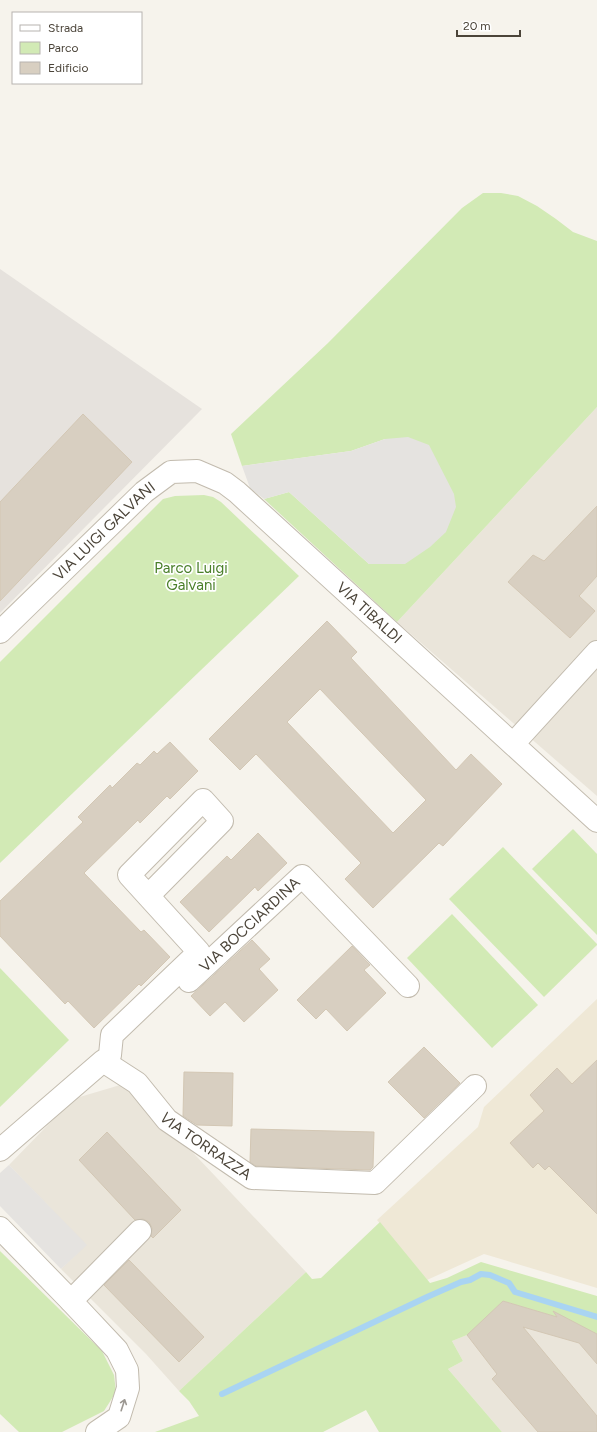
<svg xmlns="http://www.w3.org/2000/svg" width="597" height="1432" font-family="Figtree,sans-serif">
<style>
.residential{fill:#eae5da}
.industrial{fill:#e6e2dd}
.education{fill:#efe8d6}
.green{fill:#d2eab5}
.parking{fill:#e5e3e0}
.lines{fill:none;stroke-linecap:round;stroke-linejoin:round}
.stream{stroke:#a9d4f2;stroke-width:6}
.building{fill:#d8cfc1;stroke:#d3c7b4;fill-rule:evenodd}
.minor-casing{stroke:#c2bbae;stroke-width:24}
.minor{stroke:#fff;stroke-width:22}
.oneway{stroke:#9c9892}
.labels{text-anchor:middle;dominant-baseline:central;stroke-width:3.5;stroke-linejoin:round;paint-order:stroke}
.street-label{font-size:15px;fill:#4b4439;stroke:#fff}
.park-label{font-size:15px;fill:#4a7f2a;stroke:#fff}
</style>
<rect width="100%" height="100%" fill="#f6f3ec"/>
<!-- residential -->
<g class="residential">
<path d="M597 407V796L397 622Z"/>
<path d="M127 1083 306 1272 179 1391 146 1354 61 1269 86 1245 9 1165 73 1099Z"/>
<path d="M503 1301 576 1323 597 1337V1432H502L448 1369 463 1361 452 1341 467 1335 473 1331Z"/>
</g>
<!-- industrial -->
<path class="industrial" d="M0 269 202 409 0 613Z"/>
<!-- education -->
<path class="education" d="M597 999V1288L484 1254 427 1280 377 1220 478 1127 484 1107Z"/>
<!-- green -->
<g class="green">
<path d="M483 193H501L518 196 537 206 556 219 573 232 597 241V407L397 622 264 499 289 492 369 564H405L385 439 351 451 242 466 231 434 328 343 462 208Z"/>
<path d="M204 495 213 497 221 502 299 576 0 863V662L163 499 175 496Z"/>
<path d="M573 829 597 854V935L532 869Z"/>
<path d="M503 847 597 944V945L544 997 449 899Z"/>
<path d="M452 914 538 1005 492 1048 407 958Z"/>
<path d="M0 968 69 1040 0 1107Z"/>
<path d="M380 1222 430 1283 447 1278 481 1262 597 1296V1337L576 1323 503 1301 473 1331 467 1335 452 1341 463 1361 448 1369 502 1432H379L366 1410 323 1432H155L199 1416 189 1401 179 1391 306 1272 312 1279 321 1278Z"/>
<path d="M0 1251 102 1351 114 1375 116 1392 104 1411 62 1432H19L0 1414Z"/>
</g>
<!-- parking -->
<g class="parking">
<path d="M408 437 429 445 454 494 456 507 446 532 430 547 405 564H369L289 492 264 499 250 488 242 466 351 451 385 439Z"/>
<path d="M9 1165 87 1245 61 1269 0 1206V1173Z"/>
</g>
<g class="lines">
<!-- stream -->
<path class="stream" d="M222 1394 427 1297 461 1282 470 1280 481 1274 490 1275 509 1283 515 1292 597 1317"/>
</g>
<!-- building -->
<g class="building">
<path d="M83 414 132 462 0 601V502Z"/>
<path d="M597 506V576L579 596 595 611 570 638 508 582 533 555 544 561Z"/>
<path d="M327 621 357 652 351 658 456 770 471 754 502 784 443 846 439 843 373 908 345 879 361 863 256 754 240 770 209 739ZM320 689 426 800 393 833 287 722Z"/>
<path d="M170 742 198 771 170 799 167 796 140 823 138 820 84 873 141 932 144 930 170 957 141 986 139 984 94 1028 68 1001 65 1004 0 936V901L83 822 78 817 110 785 112 788 137 763 140 765 154 751 157 754Z"/>
<path d="M258 833 287 863 258 891 255 887 209 932 180 902 227 856 231 860Z"/>
<path d="M252 940 270 959 259 969 278 990 244 1022 225 1002 210 1016 191 996Z"/>
<path d="M352 946 370 965 364 970 386 993 347 1031 326 1009 316 1019 297 1000Z"/>
<path d="M424 1047 460 1083 424 1118 388 1082Z"/>
<path d="M597 1060V1214L549 1166 545 1170 538 1163 533 1168 510 1143 544 1111 530 1095 557 1068 572 1084Z"/>
<path d="M184 1072 233 1073 232 1126 197 1125 183 1116Z"/>
<path d="M251 1129 374 1132 373 1167 370 1170 256 1166 250 1162Z"/>
<path d="M107 1132 181 1210 153 1238 151 1236 152 1228 149 1222 143 1219 135 1220 79 1160Z"/>
<path d="M129 1260 204 1337 179 1362 104 1285Z"/>
<path d="M503 1301 557 1317 553 1311 597 1334V1364L579 1343 523 1327 597 1416V1432H538L492 1379 497 1374 467 1335Z"/>
</g>
<g class="lines">
<defs>
<g id="minor">
<path id="s1" d="M0 632 144 492 171 472 197 471 225 483 237 492 597 821"/>
<path d="M513 744 597 652"/>
<path id="s2" d="M189 981 302 876 408 986"/>
<path d="M110 1055 112 1035 199 952 129 875 203 800 222 821 148 896"/>
<path id="s3" d="M0 1150 103 1061 137 1083 167 1120 252 1178 375 1183 475 1086"/>
<path d="M0 1228 71 1301 117 1350 127 1370 128 1388 119 1417 97 1432"/>
<path d="M71 1301 140 1231"/>
</g>
</defs>
<!-- minor casing -->
<use href="#minor" class="minor-casing"/>
<!-- minor -->
<use href="#minor" class="minor"/>
</g>
<!-- one-way arrows -->
<defs><path id="oneway-shaft" d="M-6 0H5M1.5-3L5.5 0L1.5 3" fill="none" stroke-width="1.6" stroke-linecap="round" stroke-linejoin="round"/></defs>
<use class="oneway" href="#oneway-shaft" transform="translate(123 1405) rotate(-72)"/>
<g class="labels">
<!-- street labels -->
<g class="street-label">
<text stroke="none"><textPath href="#s1" startOffset="145">VIA LUIGI GALVANI</textPath></text>
<text stroke="none"><textPath href="#s1" startOffset="485">VIA TIBALDI</textPath></text>
<text stroke="none"><textPath href="#s2" startOffset="83">VIA BOCCIARDINA</textPath></text>
<text stroke="none"><textPath href="#s3" startOffset="271">VIA TORRAZZA</textPath></text>
</g>
<!-- park labels -->
<g class="park-label">
<text x="191" y="568">Parco Luigi<tspan x="191" dy="17">Galvani</tspan></text>
</g>
</g>
<!-- legend -->
<rect x="12" y="12" width="130" height="72" fill="#ffffff" stroke="#b7b4b0"/>
<rect x="20" y="25" width="20" height="6" fill="#ffffff" stroke="#b7b4b0"/>
<text x="48" y="32" font-size="12" fill="#4b4439">Strada</text>
<rect x="20" y="42" width="20" height="12" fill="#d2eab5" stroke="#b7b4b0"/>
<text x="48" y="52" font-size="12" fill="#4b4439">Parco</text>
<rect x="20" y="62" width="20" height="12" fill="#d8cfc1" stroke="#b7b4b0"/>
<text x="48" y="72" font-size="12" fill="#4b4439">Edificio</text>
<!-- scale -->
<path d="M457 30v6h63v-6" fill="none" stroke="#4b4439" stroke-width="2"/>
<text x="463" y="30" font-size="12" fill="#4b4439" stroke="#ffffff" stroke-width="3" paint-order="stroke">20 m</text>
</svg>
